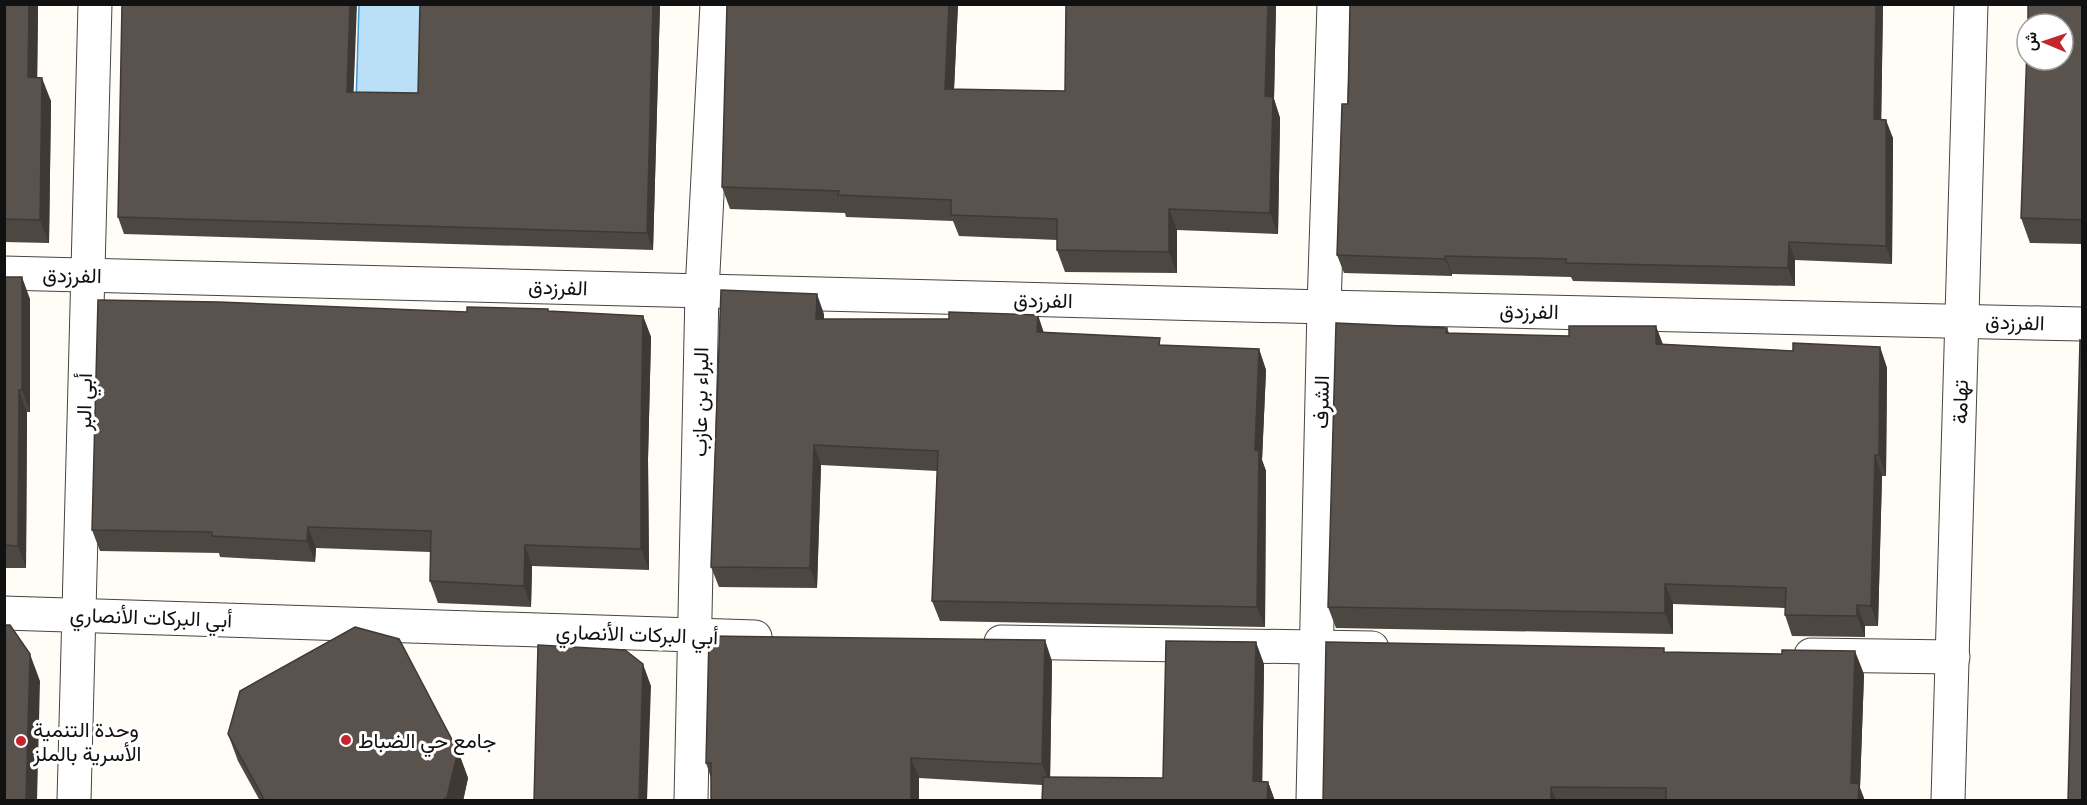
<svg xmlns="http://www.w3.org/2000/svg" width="2087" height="805" font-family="Merriweather,Vazirmatn,serif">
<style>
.water{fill:#b9e0f7;stroke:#3f96cf;stroke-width:1.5}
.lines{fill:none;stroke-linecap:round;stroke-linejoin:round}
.minor-casing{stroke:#444;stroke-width:35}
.minor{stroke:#fff;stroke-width:33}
.wall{fill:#4d4742}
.shaded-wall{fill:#3f3936}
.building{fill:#5a524d;stroke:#3f3936;stroke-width:1.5}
.poi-dot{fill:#c4262e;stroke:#fff;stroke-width:2}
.labels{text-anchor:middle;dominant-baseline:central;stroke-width:6;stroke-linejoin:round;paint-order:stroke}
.street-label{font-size:21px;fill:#111;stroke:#fff}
.poi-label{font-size:21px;fill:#111;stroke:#fff;text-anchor:start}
</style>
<rect width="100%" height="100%" fill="#fffdf5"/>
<!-- water -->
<path class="water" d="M359 5H424L421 107 356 105Z"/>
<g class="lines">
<defs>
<g id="minor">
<path d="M4 273 1324 307 2082 324"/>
<path d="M4 613 755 637"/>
<path d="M1001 642 1372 648"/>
<path d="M1811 655 1953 657"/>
<path d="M74 800 95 4"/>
<path d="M691 800 702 291 717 4"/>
<path d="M1313 800 1324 307 1334 4"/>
<path d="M1948 800 1971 4"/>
</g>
</defs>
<!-- minor casing -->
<use href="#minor" class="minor-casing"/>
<!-- minor -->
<use href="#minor" class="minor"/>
</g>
<!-- wall -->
<g class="wall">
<path d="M4 4H38L37 77 51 101 49 243 4 242Z"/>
<path d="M660 4 653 250 124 234 118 217 354 92 418 93Z"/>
<path d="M727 4H958L954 89 1065 91 1276 4 1274 99 1280 118 1278 234 1177 230V273L1065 272 1057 250V240L959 236 953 221 846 217 845 213 730 209 722 187Z"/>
<path d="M1883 4 1881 120 1893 138 1892 264 1795 260V286L1573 281 1571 277 1452 274V276L1344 273 1337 255 1348 104Z"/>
<path d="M2082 4V244L2030 243 2021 218Z"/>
<path d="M4 277 30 299V412H27L26 568H4Z"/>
<path d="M549 311 643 316 651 337 648 459 649 570 532 566 531 607 438 603 430 581V552L316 548 315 562 220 557 219 553 100 551 92 530 467 312Z"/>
<path d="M824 314V319L1044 332 1162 345 1259 349 1266 370 1262 460 1266 471 1265 627 940 621 932 601 937 471 821 465 817 588 719 587 711 567Z"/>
<path d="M1447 328 1449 333 1793 351 1880 347 1887 368 1886 476H1882L1878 626H1865V637L1792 636 1785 615V608L1673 604V634L1336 628 1328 607Z"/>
<path d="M1665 652 1864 674 1860 788 1865 801H1323Z"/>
<path d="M1052 661 1050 777 1163 778 1264 664 1262 781 1268 782 1275 801H1042V785L919 778H711L706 763Z"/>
<path d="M228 734 458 751 468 778 463 801H260L238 761Z"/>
</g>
<!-- shaded-wall -->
<g class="shaded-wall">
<path d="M29 4H38L37 101 28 77Z"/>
<path d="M350 4H357L353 108 347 92Z"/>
<path d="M653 4H660L653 250 647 233Z"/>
<path d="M949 4H958L953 111 945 89Z"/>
<path d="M1268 4H1276L1274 99 1280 118 1278 234 1270 213 1265 96Z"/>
<path d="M1876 4H1883L1881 137 1874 119Z"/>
<path d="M42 78 51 101 49 243 40 220Z"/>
<path d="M1886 120 1893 138 1892 264 1886 246Z"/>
<path d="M1169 209 1177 230V273L1169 252Z"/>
<path d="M1789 242 1795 260V286L1788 268Z"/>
<path d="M1445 256 1452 274V276L1445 259Z"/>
<path d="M22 277 30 299V412L22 390Z"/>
<path d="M817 294 824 314 823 339 816 319Z"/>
<path d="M1038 315 1045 336 1037 332Z"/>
<path d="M643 316 651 337 648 459 649 570 641 549V438Z"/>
<path d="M1656 326 1664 347 1656 344Z"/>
<path d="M1880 347 1887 368 1886 476 1879 455Z"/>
<path d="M1259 349 1266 370 1262 460 1266 471 1265 627 1257 607 1255 450Z"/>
<path d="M19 390 27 412 26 568 18 546Z"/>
<path d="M814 445 821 465 817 588 810 568Z"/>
<path d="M1875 455 1882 476 1878 626 1871 606Z"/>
<path d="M308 527 316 548 315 562 307 541Z"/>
<path d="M525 545 532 566 531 607 524 586Z"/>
<path d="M1665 584 1673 604V634L1665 613Z"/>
<path d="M1857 605 1865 626V637L1857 616Z"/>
<path d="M1045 640 1052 661 1050 785 1042 764Z"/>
<path d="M1256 642 1264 664 1262 801 1253 781Z"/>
<path d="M1855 651 1864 674 1860 788 1865 801H1858L1851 783Z"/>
<path d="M30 654 40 681 37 801H26Z"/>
<path d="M643 664 651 686 647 801H639Z"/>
<path d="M458 751 468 778 463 801H448L447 797Z"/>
<path d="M911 758 919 778V801H911Z"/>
<path d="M1268 782 1275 801H1267Z"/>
<path d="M1551 787 1556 801H1551Z"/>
</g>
<!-- building -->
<g class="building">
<path d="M4 4H29L28 77 42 78 40 220 4 219Z"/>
<path d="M122 4H350L347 92 418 93 420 4H653L647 233 118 217Z"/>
<path d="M727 4H949L945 89 1065 91 1066 4H1268L1265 96 1273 97 1270 213 1169 209V252L1057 250V219L951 215V200L838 195 839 191 722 187Z"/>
<path d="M1350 4H1876L1874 119 1886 120V246L1789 242 1788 268 1566 263V259L1445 256V259L1337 255 1342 104H1348Z"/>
<path d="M2028 4H2082V220L2021 218 2027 47V60H2063V24H2028Z"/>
<path d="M4 277H22V390H19L18 546 4 545Z"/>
<path d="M721 290 817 294 816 319H949V312L1038 315 1037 332 1160 338 1159 345 1259 349 1255 450 1259 451 1257 607 932 601 938 451 814 445 810 568 711 567Z"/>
<path d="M98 300 219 302 467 312V307L548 309V311L643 316 641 438V549L525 545 524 586 430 581 431 531 308 527 307 541 212 536V532L92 530Z"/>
<path d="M1336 323 1447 328 1446 333 1569 336V326H1656V344L1793 351V343L1880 347 1879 455H1875L1871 606 1857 605V616L1785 615 1786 588 1665 584V613L1328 607Z"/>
<path d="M2080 340 2082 341V801H2068Z"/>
<path d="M4 625H10L30 654 26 801H4Z"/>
<path d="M355 627 399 639 458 751 447 797 441 801H265L228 734 240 691Z"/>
<path d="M709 636 1045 640 1042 764 911 758V801H711V763H706Z"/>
<path d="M1166 641 1256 642 1253 781 1268 782 1267 801H1042L1043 777 1163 778Z"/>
<path d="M1326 642 1664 648V652L1782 654V650L1855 651 1851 783 1859 784 1858 801H1666V788L1551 787V801H1323Z"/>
<path d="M538 645 625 650 643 664 639 801H534Z"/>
</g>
<!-- markers -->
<g class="poi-dot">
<circle cx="346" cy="740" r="6"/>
<circle cx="21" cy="741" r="6"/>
</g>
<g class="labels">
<!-- street labels -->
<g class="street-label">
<text transform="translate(72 275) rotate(1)">الفرزدق</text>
<text transform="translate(558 287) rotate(2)">الفرزدق</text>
<text transform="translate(1043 300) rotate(1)">الفرزدق</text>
<text transform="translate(1529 311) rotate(1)">الفرزدق</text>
<text transform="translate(2015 322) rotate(2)">الفرزدق</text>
<text transform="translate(84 402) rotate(-89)">أبي البر</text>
<text transform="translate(700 402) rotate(-89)">البراء بن عازب</text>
<text transform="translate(1321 402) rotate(-89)">الشرف</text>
<text transform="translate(1960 402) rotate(-89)">تهامة</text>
<text transform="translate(151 617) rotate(2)">أبي البركات الأنصاري</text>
<text transform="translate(637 634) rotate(2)">أبي البركات الأنصاري</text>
</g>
<!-- poi labels -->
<g class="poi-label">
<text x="33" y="729">وحدة التنمية<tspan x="33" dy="24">الأسرية بالملز</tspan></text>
<text x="358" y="740">جامع حي الضباط</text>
</g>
</g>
<!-- border -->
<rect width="2087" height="805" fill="none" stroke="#111111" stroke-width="12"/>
<!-- north arrow -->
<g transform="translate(2045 42) rotate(272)"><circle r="28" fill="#ffffff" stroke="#a0a0a0" stroke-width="1.5"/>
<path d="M0-4.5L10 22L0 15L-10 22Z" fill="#c4262e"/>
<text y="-9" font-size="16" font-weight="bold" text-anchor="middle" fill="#111111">ش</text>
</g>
</svg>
